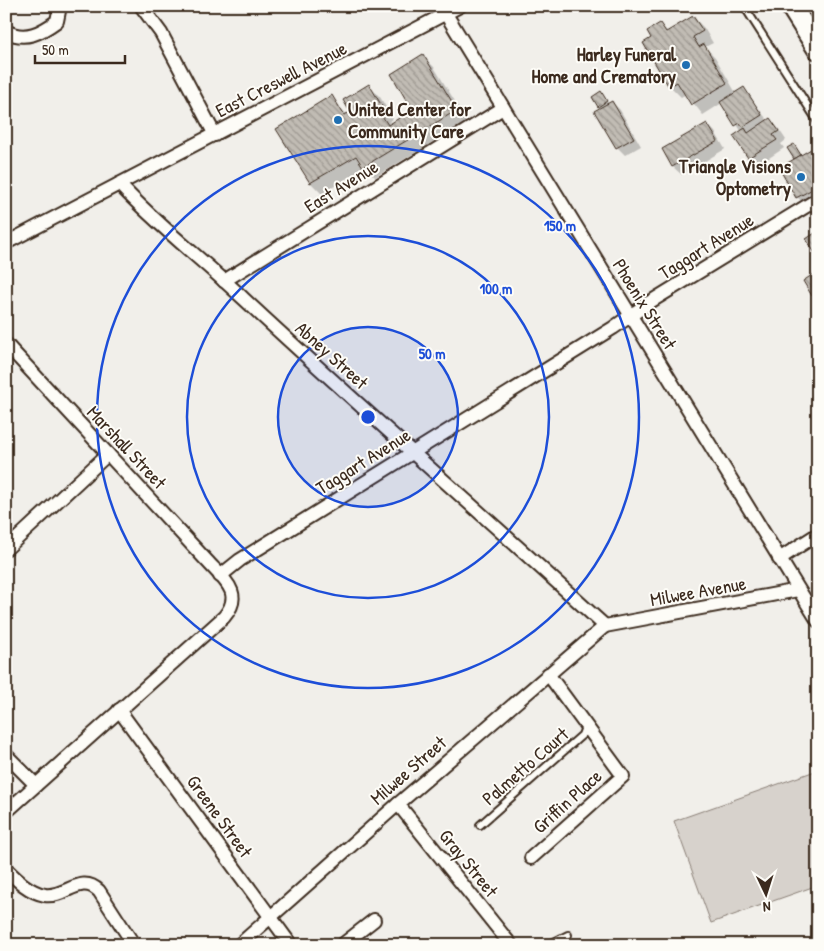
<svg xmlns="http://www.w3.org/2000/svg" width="824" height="951" font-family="'Patrick Hand',sans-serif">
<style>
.park{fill:#d7d2cc;stroke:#897e75}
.shadow{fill:#0003}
.building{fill:url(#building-back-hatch);stroke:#3b2a1e}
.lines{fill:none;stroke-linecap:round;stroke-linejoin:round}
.lane-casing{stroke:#3b2a1e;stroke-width:10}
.street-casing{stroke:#3b2a1e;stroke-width:16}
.primary-casing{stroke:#3b2a1e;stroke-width:24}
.lane{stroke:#fdfcf7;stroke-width:6}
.street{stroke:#fdfcf7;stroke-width:12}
.primary{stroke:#fdfcf7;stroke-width:20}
.ring{fill:none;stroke:#1d4ed8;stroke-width:2.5}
.poi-dot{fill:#1f6fb2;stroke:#fdfcf7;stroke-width:2}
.labels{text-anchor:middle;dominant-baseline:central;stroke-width:4;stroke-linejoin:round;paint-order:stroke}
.poi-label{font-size:19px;font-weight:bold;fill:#3b2a1e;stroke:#fdfcf7;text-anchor:end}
.street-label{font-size:19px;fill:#3b2a1e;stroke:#fdfcf7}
.centre{fill:#1d4ed8;stroke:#fdfcf7;stroke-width:2.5}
.ring-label{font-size:15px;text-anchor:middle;font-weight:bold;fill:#1d4ed8;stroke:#fdfcf7;stroke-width:4;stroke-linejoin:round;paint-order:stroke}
</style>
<defs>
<pattern id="building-back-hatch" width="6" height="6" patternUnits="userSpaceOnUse" patternTransform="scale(1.25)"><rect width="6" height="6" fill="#c1bcb4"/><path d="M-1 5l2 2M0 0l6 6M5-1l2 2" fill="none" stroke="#9e9992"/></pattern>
</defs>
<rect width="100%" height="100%" fill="#f1efea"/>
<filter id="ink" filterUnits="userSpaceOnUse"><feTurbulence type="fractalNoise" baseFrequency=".02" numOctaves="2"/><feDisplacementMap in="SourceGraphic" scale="10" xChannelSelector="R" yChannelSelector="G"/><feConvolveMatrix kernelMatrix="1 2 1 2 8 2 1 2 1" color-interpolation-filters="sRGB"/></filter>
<g filter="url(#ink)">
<!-- park -->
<path class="park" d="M818 770V885L711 923 674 821Z"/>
<!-- shadow -->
<g class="shadow">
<path d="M693 17 704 28 713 43 705 47 715 57 736 93 744 89 768 121 770 120 778 128 786 140 781 144 784 148 757 166 735 136 742 132 722 103 703 115 686 94 681 97 670 86 653 38 660 24 668 32Z"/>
<path d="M423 56 434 67 467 121 375 177 365 167 322 194 311 183 278 129 331 97 347 115 352 112 369 86 380 97 393 119 389 122 391 124 414 110Z"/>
<path d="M603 95 609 104 612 102 620 110 641 146 625 155 617 147 599 106Z"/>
<path d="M707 124 715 132 725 149 682 175 673 167 664 150Z"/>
<path d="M789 148 802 156 811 151 818 158V198L806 205 797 197 780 169 796 159Z"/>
<path d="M818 273V299L813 295Z"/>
</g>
<!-- building -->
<g class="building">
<path d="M693 16 703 31 693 37 699 47 704 44 727 83 691 105 677 82 669 87 643 43 651 38 647 31 660 23 666 32Z"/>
<path d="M423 54 457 110 363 167 356 156 310 183 276 129 332 95 344 115 350 112 343 100 369 84 383 108 379 111 388 125 412 110 391 74Z"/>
<path d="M744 87 762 115 743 127 740 123 735 126 720 102Z"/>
<path d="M601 91 607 101 598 107 592 97Z"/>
<path d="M612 101 634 138 616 148 594 111Z"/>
<path d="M770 118 779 131 773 135 777 140 748 158 733 136 745 128 748 133Z"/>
<path d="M707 123 718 141 672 167 662 149Z"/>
<path d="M794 144 801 155 794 159 787 148Z"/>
<path d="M811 149 818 161V186L796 198 779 168Z"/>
<path d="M818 231V258L806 239Z"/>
<path d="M818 271V292L812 296 803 281Z"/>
</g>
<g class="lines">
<defs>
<g id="lane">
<path d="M744 6 818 122"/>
<path d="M480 825 582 735 585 727"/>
<path d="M548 945 568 935"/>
</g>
<g id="street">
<path d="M141 6 161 33 215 135"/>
<path d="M441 6 818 621"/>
<path d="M6 31C25 42 42 32 57 21L60 6"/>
<path d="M119 184C157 225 203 260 244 299 363 410 485 516 605 626"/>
<path d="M6 243 460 6"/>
<path d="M224 281 503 108"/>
<path d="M6 344 207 561C223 579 245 593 224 617L6 812"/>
<path d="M6 549 108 454"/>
<path d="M779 559 818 534"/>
<path d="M220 576 240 560 613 328 650 302 818 199"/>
<path d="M605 626 798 590"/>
<path d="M119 710 291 945"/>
<path d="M6 755 36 785"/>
<path d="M398 804 511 945"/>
<path d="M531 858 623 776 548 674"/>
<path d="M6 869C17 880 29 892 45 895 65 898 81 873 99 891L134 945"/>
<path d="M239 945 398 804 605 626"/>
<path d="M342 945 374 920"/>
</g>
<path id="primary" d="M791 6 818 49"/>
</defs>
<!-- lane casing -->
<use href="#lane" class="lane-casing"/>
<!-- street casing -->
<use href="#street" class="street-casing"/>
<!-- primary casing -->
<use href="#primary" class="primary-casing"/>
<!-- lane -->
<use href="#lane" class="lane"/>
<!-- street -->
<use href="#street" class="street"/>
<!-- primary -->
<use href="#primary" class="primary"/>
</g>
</g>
<!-- distance rings -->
<circle cx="368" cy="417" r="90" fill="#1d4ed8" fill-opacity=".12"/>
<g class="ring">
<circle cx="368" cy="417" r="90"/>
<circle cx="368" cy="417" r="181"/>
<circle cx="368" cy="417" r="271"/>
</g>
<!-- markers -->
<g class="poi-dot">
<circle cx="686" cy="65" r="5"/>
<circle cx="338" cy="120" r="5"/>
<circle cx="801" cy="177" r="5"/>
</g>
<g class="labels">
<!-- poi labels -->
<g class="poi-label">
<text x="676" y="54">Harley Funeral<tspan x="676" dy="22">Home and Crematory</tspan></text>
<text x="348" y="109" text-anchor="start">United Center for<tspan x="348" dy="22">Community Care</tspan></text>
<text x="791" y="166">Triangle Visions<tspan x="791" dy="22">Optometry</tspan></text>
</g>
<!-- street labels -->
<g class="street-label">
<text transform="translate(281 79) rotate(-27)">East Creswell Avenue</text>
<text transform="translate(341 186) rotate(-32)">East Avenue</text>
<text transform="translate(706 246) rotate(-32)">Taggart Avenue</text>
<text transform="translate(645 304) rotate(58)">Phoenix Street</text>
<text transform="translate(332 355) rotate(42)">Abney Street</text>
<text transform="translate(127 447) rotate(47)">Marshall Street</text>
<text transform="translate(363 461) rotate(-32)">Taggart Avenue</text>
<text transform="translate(698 591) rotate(-10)">Milwee Avenue</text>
<text transform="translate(525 766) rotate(-41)">Palmetto Court</text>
<text transform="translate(408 770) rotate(-41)">Milwee Street</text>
<text transform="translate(567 801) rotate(-42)">Griffin Place</text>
<text transform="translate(220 816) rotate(54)">Greene Street</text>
<text transform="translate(469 863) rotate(51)">Gray Street</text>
</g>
</g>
<circle cx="368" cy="417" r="8" class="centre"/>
<g class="ring-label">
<text x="560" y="231">150 m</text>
<text x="496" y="294">100 m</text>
<text x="432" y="359">50 m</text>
</g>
<!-- margin -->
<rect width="824" height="951" fill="none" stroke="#fdfcf7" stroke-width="25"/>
<rect x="12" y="12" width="799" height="926" fill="none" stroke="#3b2a1e" stroke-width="2" filter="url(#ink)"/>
<!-- north arrow -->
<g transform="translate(766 894) rotate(176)" stroke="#fdfcf7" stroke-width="4" paint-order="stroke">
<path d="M0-4L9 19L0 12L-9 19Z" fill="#3b2a1e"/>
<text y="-8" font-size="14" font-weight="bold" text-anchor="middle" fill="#3b2a1e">N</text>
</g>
<!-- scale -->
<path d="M35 55v8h90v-8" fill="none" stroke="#3b2a1e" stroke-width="2.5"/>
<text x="42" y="55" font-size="15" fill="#3b2a1e" stroke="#fdfcf7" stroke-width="4" paint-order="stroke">50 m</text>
</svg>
